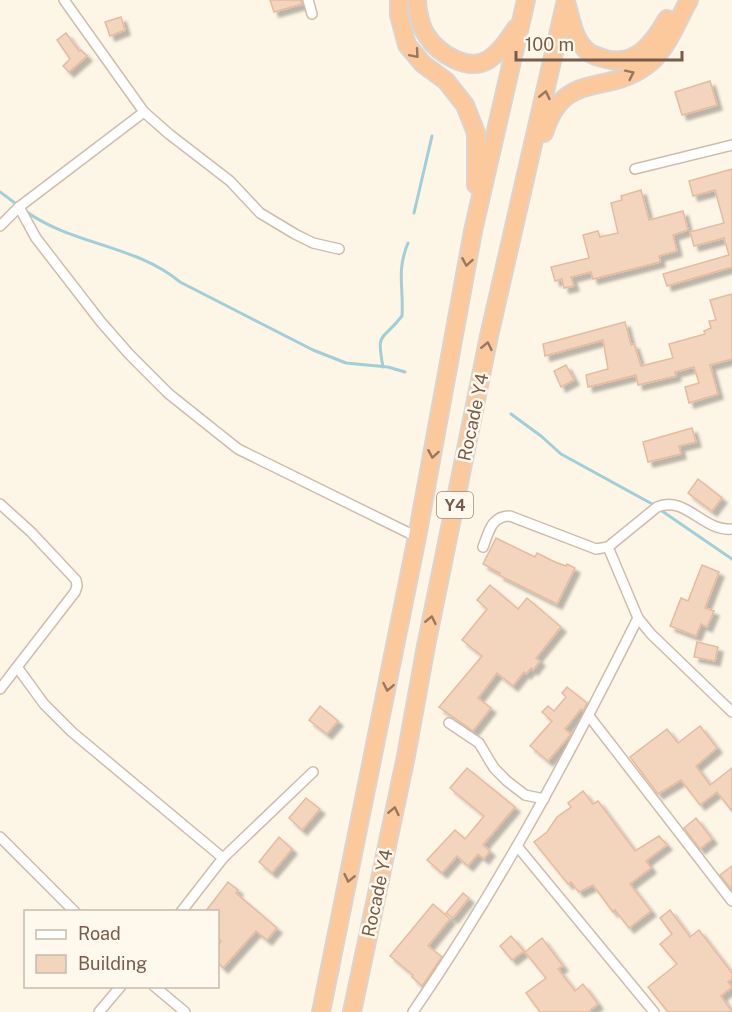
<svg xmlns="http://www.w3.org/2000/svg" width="732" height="1012" font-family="'Public Sans',sans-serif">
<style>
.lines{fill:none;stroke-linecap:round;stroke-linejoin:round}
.stream{stroke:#a0cfda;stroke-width:3}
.building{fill:#f3d4bd;stroke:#e7bb9d;stroke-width:1.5;filter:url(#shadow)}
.minor-casing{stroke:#cfbdac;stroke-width:12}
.trunk-casing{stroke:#dcd4d0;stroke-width:20}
.minor{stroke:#fff;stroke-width:9}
.trunk{stroke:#fbc99c;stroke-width:16}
.oneway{stroke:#99765e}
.labels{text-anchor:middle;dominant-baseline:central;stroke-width:5;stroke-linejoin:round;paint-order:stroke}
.shield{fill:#fff9ed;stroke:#a08a7b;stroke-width:1.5}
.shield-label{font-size:16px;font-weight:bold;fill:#785b4a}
.street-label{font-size:18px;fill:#785b4a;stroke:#fff9ed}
</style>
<defs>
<filter id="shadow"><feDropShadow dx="5" dy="5" stdDeviation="1.5" flood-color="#0004"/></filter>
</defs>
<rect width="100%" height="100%" fill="#fdf5e6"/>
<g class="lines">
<!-- stream -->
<g class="stream">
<path d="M0 192 19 206"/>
<path d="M24 210C71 245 134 244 180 282L313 350 346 363 388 367 405 372"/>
<path d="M414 213 432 136"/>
<path d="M383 367C376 330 382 342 402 316 404 287 396 272 408 243"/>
<path d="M511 414 541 436 561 454 654 505"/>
<path d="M659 509 732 559"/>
</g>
</g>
<!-- building -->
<g class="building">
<path d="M270 0H301L302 4 274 12Z"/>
<path d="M121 17 125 30 110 36 105 22Z"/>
<path d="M66 33 79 51 81 50 87 56 69 72 63 66 70 59 57 40Z"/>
<path d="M710 81 717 105 682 115 675 92Z"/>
<path d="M732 169V267L667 286 663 274 729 255 724 238 694 246 690 232 724 223 715 190 693 196 689 181Z"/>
<path d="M641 190 649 220 683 211 688 230 673 235 677 251 659 256 660 262 593 279 591 272 571 277 574 286 564 288 562 279 555 281 551 267 589 258 583 235 598 231 600 237 618 233 611 203 622 200 621 196Z"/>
<path d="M732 294V359L710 365 718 394 689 403 685 387 699 383 694 367 675 372 676 376 638 385 636 375 588 387 586 375 608 369 603 340 545 356 543 344 625 322 631 345 634 344 641 366 673 358 669 344 705 334 704 331 711 328 709 321 716 320 710 300Z"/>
<path d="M566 365 574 380 561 387 554 371Z"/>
<path d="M692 428 696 442 679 446 681 454 648 462 643 442Z"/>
<path d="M698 479 722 498 712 511 688 493Z"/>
<path d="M496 538 535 557 537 553 555 562 566 566 567 564 575 568 557 604 499 575 500 573 483 564Z"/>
<path d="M702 565 719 572 705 608 714 611 707 627 701 624 696 636 670 626 681 598 688 601Z"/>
<path d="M490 585 518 609 527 598 561 627 536 658 540 661 533 670 531 668 526 674 524 672 513 686 497 673 478 698 491 708 473 731 439 707 482 656 462 640 487 609 477 600Z"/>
<path d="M697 642 718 647 715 661 694 657Z"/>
<path d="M567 687 587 703 583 711 581 709 565 729 571 734 548 761 530 746 552 721 542 712 548 706 554 711 566 697 562 693Z"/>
<path d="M320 706 338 721 327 734 309 720Z"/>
<path d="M700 726 717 748 696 766 710 785 732 768V811L717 792 700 805 681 780 658 794 630 757 667 729 678 743Z"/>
<path d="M467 768 515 807 483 845 490 851 484 859 478 854 468 866 457 856 442 873 427 860 455 830 465 839 484 816 450 788Z"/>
<path d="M583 791 593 804 598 801 635 851 659 836 667 845 646 861 651 868 630 884 651 911 629 928 615 910 613 912 593 885 579 892 571 882 568 884 534 842 547 832 557 817 571 807 568 803Z"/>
<path d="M306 798 320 809 302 830 289 818Z"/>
<path d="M696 818 712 839 700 849 684 828Z"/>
<path d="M279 837 292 849 272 873 259 862Z"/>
<path d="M732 866V890L720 875Z"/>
<path d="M228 882 238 890 236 893 277 928 267 940 256 931 223 968 218 963V946L221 941 218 938V912H205Z"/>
<path d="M463 893 469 898 453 918 446 913Z"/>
<path d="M433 904 450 919 428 946 442 957 422 986 412 977 413 975 390 956Z"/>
<path d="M670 910 690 937 699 930 732 973V979L728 982 732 987 721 996 732 1012H668L648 987 677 964 660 944 672 934 660 918Z"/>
<path d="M511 936 524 951 512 960 500 946Z"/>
<path d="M542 938 563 966 558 969 575 991 583 984 598 1004 588 1012H540L526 993 546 978 525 952Z"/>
</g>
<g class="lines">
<defs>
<g id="minor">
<path d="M64 0 144 112 169 134 230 181 260 213 295 234 313 243 339 249"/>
<path d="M308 0 312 14"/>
<path d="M635 169 732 145"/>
<path d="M19 207 36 238 101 322 129 354 169 394 238 449 417 537"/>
<path d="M0 226 19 207 144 112"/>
<path d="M0 504 31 532 76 580 77 586 75 592 17 667"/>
<path d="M483 547C489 532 491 516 510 516L596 549 608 547 657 507C686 495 703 532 732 529"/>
<path d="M608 547 638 618 651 634 732 712"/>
<path d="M0 689 17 667 44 704 72 732 223 858"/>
<path d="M589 716 732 901"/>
<path d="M449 723 479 743 494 768 507 781 525 795 544 799"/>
<path d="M0 837 75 912"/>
<path d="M517 846 654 1012"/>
<path d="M181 912 223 858 313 772"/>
<path d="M154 986 185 1012"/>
<path d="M99 1012 121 986"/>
<path d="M413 1012C499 887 570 754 638 618"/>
</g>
<g id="trunk">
<path d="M399 0V15L407 45 423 64 446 81 465 105 476 133V185"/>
<path d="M417 0C417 10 421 28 427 36 438 53 467 72 488 60 500 52 508 40 516 28"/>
<path d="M566 2C571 18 573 37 585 49 590 55 599 57 606 59 636 67 654 42 667 19"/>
<path d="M544 133C564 69 605 96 646 66 667 51 677 21 689 0"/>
<path d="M321 1012 417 537 473 231 526 0"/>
<path d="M352 1012 406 756 426 646 489 336 566 0"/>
</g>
</defs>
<!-- minor casing -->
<use href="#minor" class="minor-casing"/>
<!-- trunk casing -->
<use href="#trunk" class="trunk-casing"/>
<!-- minor -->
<use href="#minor" class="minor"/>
<!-- trunk -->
<use href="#trunk" class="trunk"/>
</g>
<!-- one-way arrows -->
<defs><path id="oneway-chevron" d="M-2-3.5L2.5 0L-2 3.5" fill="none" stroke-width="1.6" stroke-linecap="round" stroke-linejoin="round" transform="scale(1.5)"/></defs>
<g class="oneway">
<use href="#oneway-chevron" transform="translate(415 54) rotate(49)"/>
<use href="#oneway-chevron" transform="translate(630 74) rotate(-26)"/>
<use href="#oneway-chevron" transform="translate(545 95) rotate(-77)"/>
<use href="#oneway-chevron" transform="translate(467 262) rotate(100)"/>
<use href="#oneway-chevron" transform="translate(487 346) rotate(-78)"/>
<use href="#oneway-chevron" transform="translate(433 454) rotate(100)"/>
<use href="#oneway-chevron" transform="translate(431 620) rotate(-78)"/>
<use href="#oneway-chevron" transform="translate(388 687) rotate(101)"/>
<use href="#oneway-chevron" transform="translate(394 811) rotate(-78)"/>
<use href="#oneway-chevron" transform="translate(349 878) rotate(102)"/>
</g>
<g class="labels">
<!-- shield labels -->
<rect class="shield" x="437" y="492" width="36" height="26" rx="4.5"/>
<g class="shield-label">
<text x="455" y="505">Y4</text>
</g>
<!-- street labels -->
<g class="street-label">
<text transform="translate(473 417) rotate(-78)">Rocade Y4</text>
<text transform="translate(377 893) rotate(-78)">Rocade Y4</text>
</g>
</g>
<!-- legend -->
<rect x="24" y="910" width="195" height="78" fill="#fff9ed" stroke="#c9baac" stroke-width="1.5"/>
<rect x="36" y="930" width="30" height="9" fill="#ffffff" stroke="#c9baac" stroke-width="1.5"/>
<text x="78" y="940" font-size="18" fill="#785b4a">Road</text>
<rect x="36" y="955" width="30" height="18" fill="#f3d4bd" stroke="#c9baac" stroke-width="1.5"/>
<text x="78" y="970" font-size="18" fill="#785b4a">Building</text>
<!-- scale -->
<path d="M516 51v9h166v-9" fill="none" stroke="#785b4a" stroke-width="3"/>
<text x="525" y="51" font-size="18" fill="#785b4a" stroke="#fff9ed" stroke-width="4.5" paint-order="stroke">100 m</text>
</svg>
